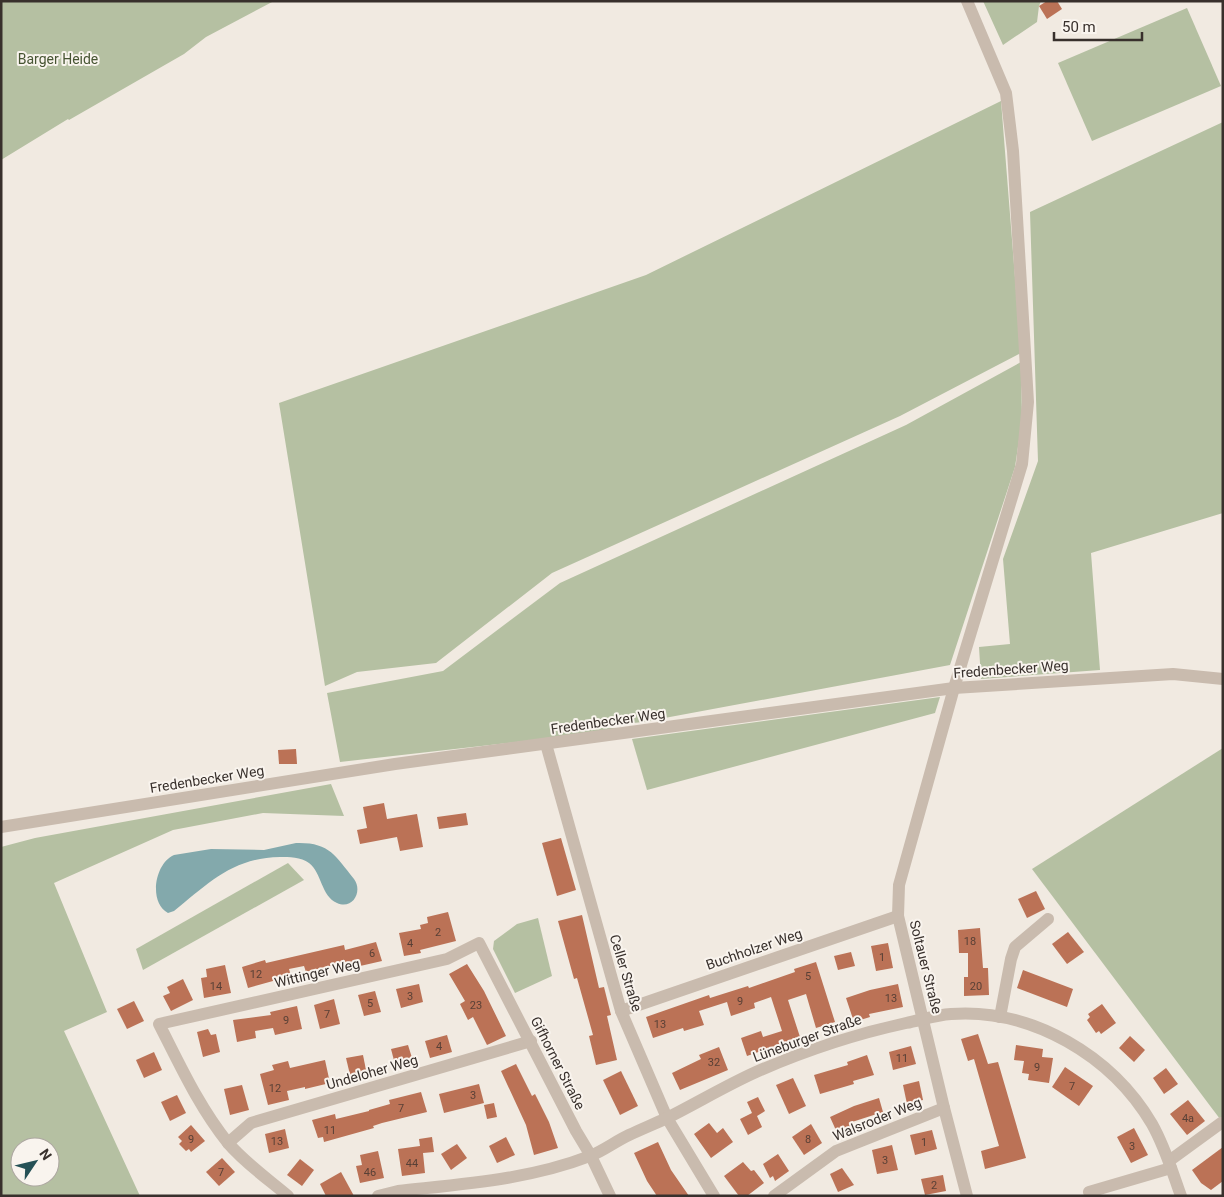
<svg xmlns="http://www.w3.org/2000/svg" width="1224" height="1197" font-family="Roboto,sans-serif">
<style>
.green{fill:#b5c0a2;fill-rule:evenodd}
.water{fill:#83a9ac}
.building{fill:#bb7256}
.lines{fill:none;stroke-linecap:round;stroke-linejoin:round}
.minor{stroke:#c9bbae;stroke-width:12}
.labels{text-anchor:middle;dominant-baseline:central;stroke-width:4;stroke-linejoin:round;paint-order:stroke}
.number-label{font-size:11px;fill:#594036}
.park-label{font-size:14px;fill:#465432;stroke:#f9f4ee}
.street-label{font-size:14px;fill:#38302c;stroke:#f9f4ee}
</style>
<rect width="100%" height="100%" fill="#f1eae1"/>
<!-- green -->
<g class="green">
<path d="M1 1H274L206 37 184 54 69 120 68 119 1 160Z"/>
<path d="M983 1H1041L1039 6 1037 22 1003 45Z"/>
<path d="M1187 8 1221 86 1092 141 1058 63Z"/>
<path d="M1001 101 1021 353 900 416 552 573 436 663 357 672 325 686 279 403 646 275Z"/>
<path d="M1223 122V513L1091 553 1100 670 981 679 979 647 1010 644 1003 559 1038 461 1030 212Z"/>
<path d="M1021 362 1022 420 1015 467 950 665 643 722 584 728H641L340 762 327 693 443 671 560 583 906 425Z"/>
<path d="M940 697 935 713 647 790 632 739Z"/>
<path d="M1223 748V1123L1032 869Z"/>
<path d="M331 784 344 816 263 813 173 830 54 883 107 1012 64 1031 140 1196H1V847L35 838ZM20 1147H50V1177H20Z"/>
<path d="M288 863 304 880 143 970 136 949Z"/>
<path d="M538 918 552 976 515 993 493 949 494 941 517 924Z"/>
</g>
<!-- water -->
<path class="water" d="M296 843C329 842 335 855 354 879 363 891 353 910 337 903 321 896 322 873 309 863 301 857 289 857 280 857 232 858 209 883 174 911L168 913C148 902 155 863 174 855L211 849 264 850Z"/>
<!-- building -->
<g class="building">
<path d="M1047 1H1057L1062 9 1047 19 1039 6Z"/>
<path d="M296 749 297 764H279L278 750Z"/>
<path d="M384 803 387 819 417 814 423 847 400 851 397 837 360 844 357 830 367 828 363 807Z"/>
<path d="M466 813 468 825 439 829 437 817Z"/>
<path d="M561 838 576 890 557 896 542 843Z"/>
<path d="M1036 891 1045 909 1027 918 1018 899Z"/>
<path d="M448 912 456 941 420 950 421 953 404 956 399 933 421 929 420 925 428 923 427 917Z"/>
<path d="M582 915 599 988 604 987 611 1015 607 1016 617 1060 596 1065 589 1036 593 1035 577 978 574 979 558 921Z"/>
<path d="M980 928 983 968H988L989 995 964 996V977H968V953H959L958 930Z"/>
<path d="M1068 932 1084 952 1067 964 1052 944Z"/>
<path d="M376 942 382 961 347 969 346 962 306 972 304 966 289 969 291 976 248 988 242 967 265 960 266 963 344 945 345 950Z"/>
<path d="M888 943 893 968 876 971 871 946Z"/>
<path d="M851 952 855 966 838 970 834 956Z"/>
<path d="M816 962 835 1022 816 1028 806 994 788 1000 800 1037 747 1056 741 1038 761 1031 763 1037 782 1031 771 997 754 1003 755 1008 731 1016 727 1002 699 1011 704 1025 684 1031 683 1028 653 1038 646 1017 709 995 710 998 748 986 749 988 795 972 794 969Z"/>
<path d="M467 964 484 991 506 1036 487 1045 473 1017 468 1020 460 1004 465 1001 449 974Z"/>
<path d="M225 965 231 993 204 998 201 978 207 977 206 969Z"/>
<path d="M1023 970 1073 989 1067 1007 1017 988Z"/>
<path d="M183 979 193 1000 171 1011 163 996 170 993 167 987Z"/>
<path d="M419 984 423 1002 401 1008 396 989Z"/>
<path d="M898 984 903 1007 869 1014 870 1017 854 1022 846 998 870 990Z"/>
<path d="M375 991 381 1012 364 1016 358 995Z"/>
<path d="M334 999 340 1024 320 1029 314 1005Z"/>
<path d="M134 1001 144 1021 127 1029 117 1009Z"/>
<path d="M1102 1004 1116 1023 1101 1034 1099 1031 1096 1033 1087 1020 1090 1017 1088 1014Z"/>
<path d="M297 1006 302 1029 275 1035 273 1028 255 1031 256 1038 237 1042 233 1020 271 1015 270 1012Z"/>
<path d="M208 1029 211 1035 216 1034 220 1052 203 1057 197 1032Z"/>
<path d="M978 1034 988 1064 998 1062 1026 1158 985 1169 981 1151 999 1146 974 1059 968 1061 961 1039Z"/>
<path d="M447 1035 452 1052 430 1058 425 1041Z"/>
<path d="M1130 1036 1145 1050 1134 1062 1119 1048Z"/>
<path d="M408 1045 413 1061 396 1068 391 1049Z"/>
<path d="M1016 1045 1043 1049 1042 1057 1053 1058 1049 1083 1028 1080 1029 1074 1022 1073 1024 1061 1014 1060Z"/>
<path d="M911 1046 916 1064 893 1070 889 1052Z"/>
<path d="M719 1047 728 1070 680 1090 672 1073 701 1059 699 1055Z"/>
<path d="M154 1052 162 1070 144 1078 136 1060Z"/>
<path d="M363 1055 367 1075 351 1079 346 1058Z"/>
<path d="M867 1055 874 1075 853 1081 854 1084 820 1094 814 1075 848 1065 847 1062Z"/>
<path d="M325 1060 330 1083 305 1089V1087L287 1091 289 1100 268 1105 260 1074 274 1070 272 1065 288 1061 290 1068Z"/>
<path d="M516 1064 532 1096 535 1094 549 1122 558 1148 534 1155 526 1125 501 1071Z"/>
<path d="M1065 1067 1093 1086 1079 1106 1052 1087Z"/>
<path d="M1166 1068 1178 1084 1164 1094 1153 1078Z"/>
<path d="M621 1071 638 1106 620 1115 603 1080Z"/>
<path d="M793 1078 806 1106 789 1114 776 1085Z"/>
<path d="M919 1081 923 1100 907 1104 903 1085Z"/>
<path d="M479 1084 484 1103 444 1113 439 1094Z"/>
<path d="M242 1085 249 1110 230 1115 224 1089Z"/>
<path d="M421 1092 427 1112 382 1123 373 1126 374 1128 324 1142 323 1137 318 1138 312 1120 335 1114 336 1119 369 1111V1110L390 1104 389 1100Z"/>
<path d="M177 1095 186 1113 170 1121 161 1102Z"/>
<path d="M758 1097 765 1111 757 1116 762 1127 748 1135 740 1119 752 1113 747 1102Z"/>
<path d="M879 1098 883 1112 852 1122 855 1129 839 1137 830 1117 854 1106Z"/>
<path d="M1188 1100 1205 1121 1187 1135 1170 1114Z"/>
<path d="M494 1103 497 1117 487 1119 484 1105Z"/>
<path d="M709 1123 717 1133 723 1128 733 1142 711 1158 694 1134Z"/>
<path d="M811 1124 822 1143 804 1155 792 1137Z"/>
<path d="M191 1125 205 1141 191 1152 189 1149 186 1151 179 1144 182 1141 178 1137Z"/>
<path d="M1134 1128 1148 1155 1131 1163 1117 1137Z"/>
<path d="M285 1129 289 1148 269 1153 265 1134Z"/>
<path d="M932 1130 937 1149 915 1155 910 1135Z"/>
<path d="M432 1137 434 1152 423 1153 425 1173 402 1176 398 1149 420 1146 419 1139Z"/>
<path d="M506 1137 515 1155 497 1163 489 1146Z"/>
<path d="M658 1142 671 1170 689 1196H657L647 1181 634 1153Z"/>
<path d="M457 1144 467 1158 451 1170 441 1154Z"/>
<path d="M892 1145 898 1170 877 1174 872 1150Z"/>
<path d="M1223 1147V1181L1211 1190 1201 1183 1192 1170Z"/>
<path d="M378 1151 384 1178 360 1183 356 1166 362 1165 360 1155Z"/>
<path d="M778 1154 789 1171 775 1181 773 1176 770 1178 763 1164Z"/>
<path d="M222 1158 235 1172 219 1186 206 1172Z"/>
<path d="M300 1159 314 1170 302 1186 287 1175Z"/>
<path d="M743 1162 751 1171 754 1170 764 1183 747 1196H739L724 1176Z"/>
<path d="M842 1168 854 1185 838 1192 830 1174Z"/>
<path d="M341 1172 354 1196H326L320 1184Z"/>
<path d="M943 1175 946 1191 925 1195 921 1179Z"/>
</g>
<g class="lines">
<!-- minor -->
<g class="minor">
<path d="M967 1 1006 93 1013 151 1028 402 1022 464 954 688 899 885 898 916 944 1108 967 1196"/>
<path d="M546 744 621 1011 667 1118 714 1196"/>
<path d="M1 827 395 764 954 688 1173 674 1223 679"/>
<path d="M621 1011 898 916"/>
<path d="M1000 1017 1011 959 1015 947 1048 919"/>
<path d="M228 1143 251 1123 531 1041"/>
<path d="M1169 1161 1221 1123"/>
<path d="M1089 1192 1171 1168"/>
<path d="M288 1196C268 1179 245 1163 228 1143 199 1107 180 1065 159 1024L447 959 479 943 576 1131 591 1156 610 1196"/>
<path d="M378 1196 398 1191C462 1184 528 1180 590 1156 603 1151 616 1141 629 1135 642 1129 654 1124 667 1118 697 1103 725 1086 756 1072 804 1051 855 1034 906 1023 921 1020 936 1015 951 1014 1032 1008 1112 1056 1152 1124 1165 1147 1172 1171 1181 1196"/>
<path d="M774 1196 836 1151 944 1108"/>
</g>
</g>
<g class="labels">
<!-- number labels -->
<g class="number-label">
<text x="438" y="932">2</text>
<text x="970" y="941">18</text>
<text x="410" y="943">4</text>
<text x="372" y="953">6</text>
<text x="882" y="957">1</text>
<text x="256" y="974">12</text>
<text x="808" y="976">5</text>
<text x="216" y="986">14</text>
<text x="976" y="986">20</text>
<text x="410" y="996">3</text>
<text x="891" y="998">13</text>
<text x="740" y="1001">9</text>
<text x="370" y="1003">5</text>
<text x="476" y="1005">23</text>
<text x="327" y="1014">7</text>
<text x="286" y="1020">9</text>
<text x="660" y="1024">13</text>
<text x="439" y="1046">4</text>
<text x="902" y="1058">11</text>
<text x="714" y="1062">32</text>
<text x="1037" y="1067">9</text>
<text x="1072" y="1086">7</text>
<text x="275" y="1088">12</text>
<text x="473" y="1095">3</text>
<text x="401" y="1108">7</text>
<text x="1188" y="1118">4a</text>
<text x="330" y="1130">11</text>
<text x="191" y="1139">9</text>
<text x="808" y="1139">8</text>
<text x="277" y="1141">13</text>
<text x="924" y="1142">1</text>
<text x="1132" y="1146">3</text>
<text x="885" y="1160">3</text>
<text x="412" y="1163">44</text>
<text x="221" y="1172">7</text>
<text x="370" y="1172">46</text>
<text x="934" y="1185">2</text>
</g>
<!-- park labels -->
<g class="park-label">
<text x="58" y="59">Barger Heide</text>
</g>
<!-- street labels -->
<g class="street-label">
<text transform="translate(1011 669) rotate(-4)">Fredenbecker Weg</text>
<text transform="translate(608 721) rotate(-8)">Fredenbecker Weg</text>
<text transform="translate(207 779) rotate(-9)">Fredenbecker Weg</text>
<text transform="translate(754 949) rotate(-19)">Buchholzer Weg</text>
<text transform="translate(926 967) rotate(76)">Soltauer Straße</text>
<text transform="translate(317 973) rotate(-13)">Wittinger Weg</text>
<text transform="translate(626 973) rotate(73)">Celler Straße</text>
<text transform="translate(807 1038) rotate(-20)">Lüneburger Straße</text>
<text transform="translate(558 1063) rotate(63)">Gifhorner Straße</text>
<text transform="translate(372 1072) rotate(-16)">Undeloher Weg</text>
<text transform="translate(877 1119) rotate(-22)">Walsroder Weg</text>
</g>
</g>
<!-- border -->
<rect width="1224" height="1197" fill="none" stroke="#38302c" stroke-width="5"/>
<!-- north arrow -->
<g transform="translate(35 1162) rotate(55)"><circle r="24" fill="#f9f4ee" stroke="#aca6a0"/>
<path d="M0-4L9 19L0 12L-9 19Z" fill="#255156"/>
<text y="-8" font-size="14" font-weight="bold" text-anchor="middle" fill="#38302c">N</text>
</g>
<!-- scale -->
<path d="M1054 32v8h88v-8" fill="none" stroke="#38302c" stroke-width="2.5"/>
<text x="1062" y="32" font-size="15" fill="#38302c" stroke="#f9f4ee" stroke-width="4" paint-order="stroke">50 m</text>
</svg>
